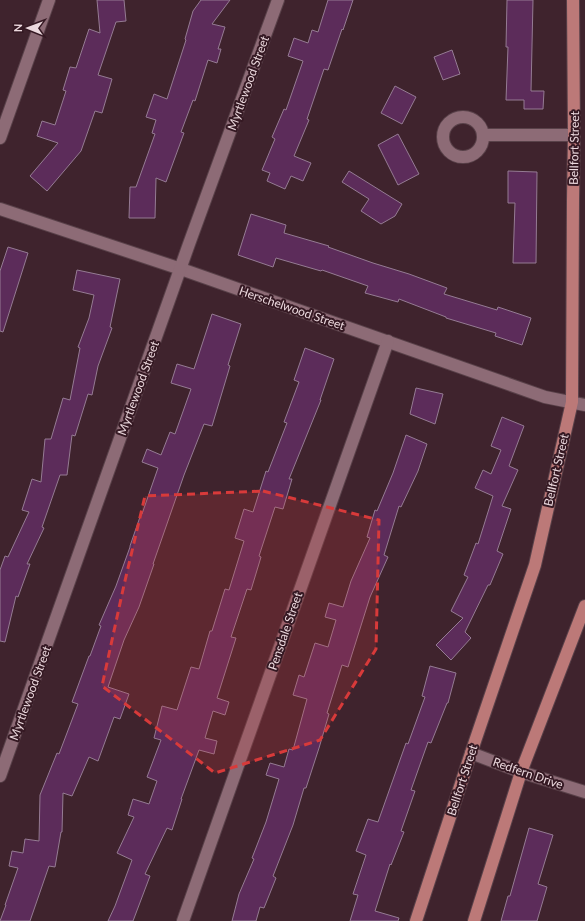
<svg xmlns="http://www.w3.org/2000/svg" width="585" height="921" font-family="Lato,sans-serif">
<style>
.building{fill:#5c2c5a;stroke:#957b93}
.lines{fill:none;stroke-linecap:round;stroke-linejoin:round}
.minor-casing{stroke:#594149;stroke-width:14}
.major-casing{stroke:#594149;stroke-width:14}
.minor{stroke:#8d6b76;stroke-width:12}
.major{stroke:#bc7978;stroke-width:12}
.marked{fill:#d83a3a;fill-opacity:0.2;stroke:#d83a3a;stroke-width:3;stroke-dasharray:8 5;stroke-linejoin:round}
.labels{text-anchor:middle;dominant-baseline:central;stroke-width:4;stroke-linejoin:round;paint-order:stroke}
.street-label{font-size:12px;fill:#ecd9de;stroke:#351923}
</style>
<rect width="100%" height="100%" fill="#3f232d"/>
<!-- building -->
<g class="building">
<path d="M97 0H124L126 21 116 22 98 75 112 79 102 113 95 111 81 151 47 191 30 176 58 143 37 136 42 121 55 125 66 91 63 90 70 67 76 68 89 29 100 33Z"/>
<path d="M201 0H230L212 24 225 27 218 49H221L217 63 208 60 195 101 193 100 181 132 184 133 166 182 156 178 155 218H129L130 187H136L155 134 152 133 156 120 146 117 154 94 167 99 186 40 185 39 193 11Z"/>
<path d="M328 0H353L343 30 342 29 328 70 324 69 307 119 309 120 294 156 311 163 303 181 291 176 285 189 267 181 270 173 262 170 275 139 272 137 284 109 286 110 303 61 288 56 294 38 308 43 312 30 318 32Z"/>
<path d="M507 0H533L531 91H544L543 109H524V100H506L508 47H506Z"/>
<path d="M452 50 460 74 443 80 434 57Z"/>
<path d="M395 86 416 97 402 124 381 113Z"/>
<path d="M398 134 419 174 398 185 378 145Z"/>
<path d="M349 171 402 204 395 216 381 224 361 211 369 199 342 182Z"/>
<path d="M508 171 537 172 536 263H513L515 203H508Z"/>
<path d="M251 214 286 225 284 233 329 246 328 247 373 263 409 274 447 288 444 294 497 310 498 307 531 318 522 345 495 336 496 333 446 318V317L399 299 398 302 365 293 368 286 322 270 321 271 276 258 273 267 238 255Z"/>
<path d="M8 247 28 253 3 332 0 331V271Z"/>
<path d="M77 270 120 279 110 327 112 328 98 366 92 395 88 394 75 436 72 435 67 475H60L42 527 44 528 27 564H30L18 597 16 596 5 642 0 641V570L5 556 8 557 29 512 22 510 32 479 41 482 45 439H51L63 398 70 400 80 348 78 347 89 318 94 295 73 290Z"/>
<path d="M212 314 241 324 228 365 230 366 212 426 204 424 184 475 153 564H154L139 607 124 640 108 687 129 694 120 719 114 717 98 761 89 757 72 796 63 793 62 832H61L55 867 49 866 30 921H0L6 905H5L18 868 9 866 12 851 23 853 25 839 39 841 40 795 57 753 59 754 78 704 72 702 89 656H90L101 626 99 625 116 586 130 547V546L141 514H142L158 468 142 462 147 449 161 455 170 432 175 434 191 389 171 383 177 364 194 369Z"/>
<path d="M305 348 334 359 320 400H321L289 479H292L283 509 275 507 259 556 261 557 251 590 247 589 231 637 236 638 217 698 229 702 225 715 213 711 205 738 217 741 214 754 199 750 181 799H182L172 830 167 828 145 874 150 876 133 921H108L115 906 132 860 117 853 134 817 128 815 133 799 149 804 157 781 147 777 161 740 154 738 162 706 177 710 191 667 199 669 210 631H212L225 589 229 590 244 541 235 538 244 509 253 512 266 471 268 472 287 423 284 422 299 382 294 380Z"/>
<path d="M416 388 443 394 435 424 410 414Z"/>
<path d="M502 417 524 426 509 466 518 470 502 506 511 509 497 551 503 554 490 585H488L465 632 471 638 451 660 436 645 463 618 451 611 468 577 464 575 476 543 478 544 493 496 475 488 483 470 491 474 501 450 491 446Z"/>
<path d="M406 435 427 444 418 471 401 507 399 506 384 555 388 557 370 597 348 667 342 665 327 713 329 714 319 748 306 788H304L293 825 273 876 276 878 264 908 260 907 256 921H232L239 894 254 859 252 858 266 822 279 779 266 775 270 763 284 767 289 749 293 750 307 699 293 695 299 675 304 677 315 643 328 647 336 620 325 617 329 603 343 607 351 581 370 538 367 537 375 510 377 511 393 473Z"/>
<path d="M430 666 456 673 448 703H447L431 743 428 742 411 790 415 791 401 831 404 832 391 865 390 864 375 911 399 918 398 921H350L358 895 353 894 366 855 356 851 368 819 378 822 406 743 408 744 425 697 422 696Z"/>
<path d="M529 828 553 835 538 884 547 887 537 921H501L508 896H510Z"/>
</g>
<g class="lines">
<defs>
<g id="minor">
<circle cx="463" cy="137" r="20"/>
<path d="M483 135H574"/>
<path d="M0 138 49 0"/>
<path d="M0 209 181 269 545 397 585 405"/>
<path d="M471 753 521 772 585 792"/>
<path d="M0 776 189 244 278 0"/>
<path d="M183 921 388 341"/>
</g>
<g id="major">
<path d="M416 921 471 753 535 565 572 402 573 200 574 135 573 0"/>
<path d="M474 921 521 772 585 606"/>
</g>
</defs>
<!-- minor casing -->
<use href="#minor" class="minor-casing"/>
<!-- major casing -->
<use href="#major" class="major-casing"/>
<!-- minor -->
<use href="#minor" class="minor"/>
<!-- major -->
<use href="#major" class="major"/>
</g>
<!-- marked area -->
<path class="marked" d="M263 491 379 520 376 649 320 740 215 773 102 686 124 585 145 496Z"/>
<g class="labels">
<!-- street labels -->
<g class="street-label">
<text transform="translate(248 83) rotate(-70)">Myrtlewood Street</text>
<text transform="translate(574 148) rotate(-89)">Bellfort Street</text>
<text transform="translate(292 308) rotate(19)">Herschelwood Street</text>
<text transform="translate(138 388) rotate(-70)">Myrtlewood Street</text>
<text transform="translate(556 470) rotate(-77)">Bellfort Street</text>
<text transform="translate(285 631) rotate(-71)">Pensdale Street</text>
<text transform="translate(30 693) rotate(-70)">Myrtlewood Street</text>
<text transform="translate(528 773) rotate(19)">Redfern Drive</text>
<text transform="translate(462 780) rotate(-72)">Bellfort Street</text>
</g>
</g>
<!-- north arrow -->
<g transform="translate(28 28) rotate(271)" stroke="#351923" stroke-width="3" paint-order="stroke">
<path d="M0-3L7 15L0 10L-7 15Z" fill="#ecd9de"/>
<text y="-6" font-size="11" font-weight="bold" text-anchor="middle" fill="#ecd9de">N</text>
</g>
</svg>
